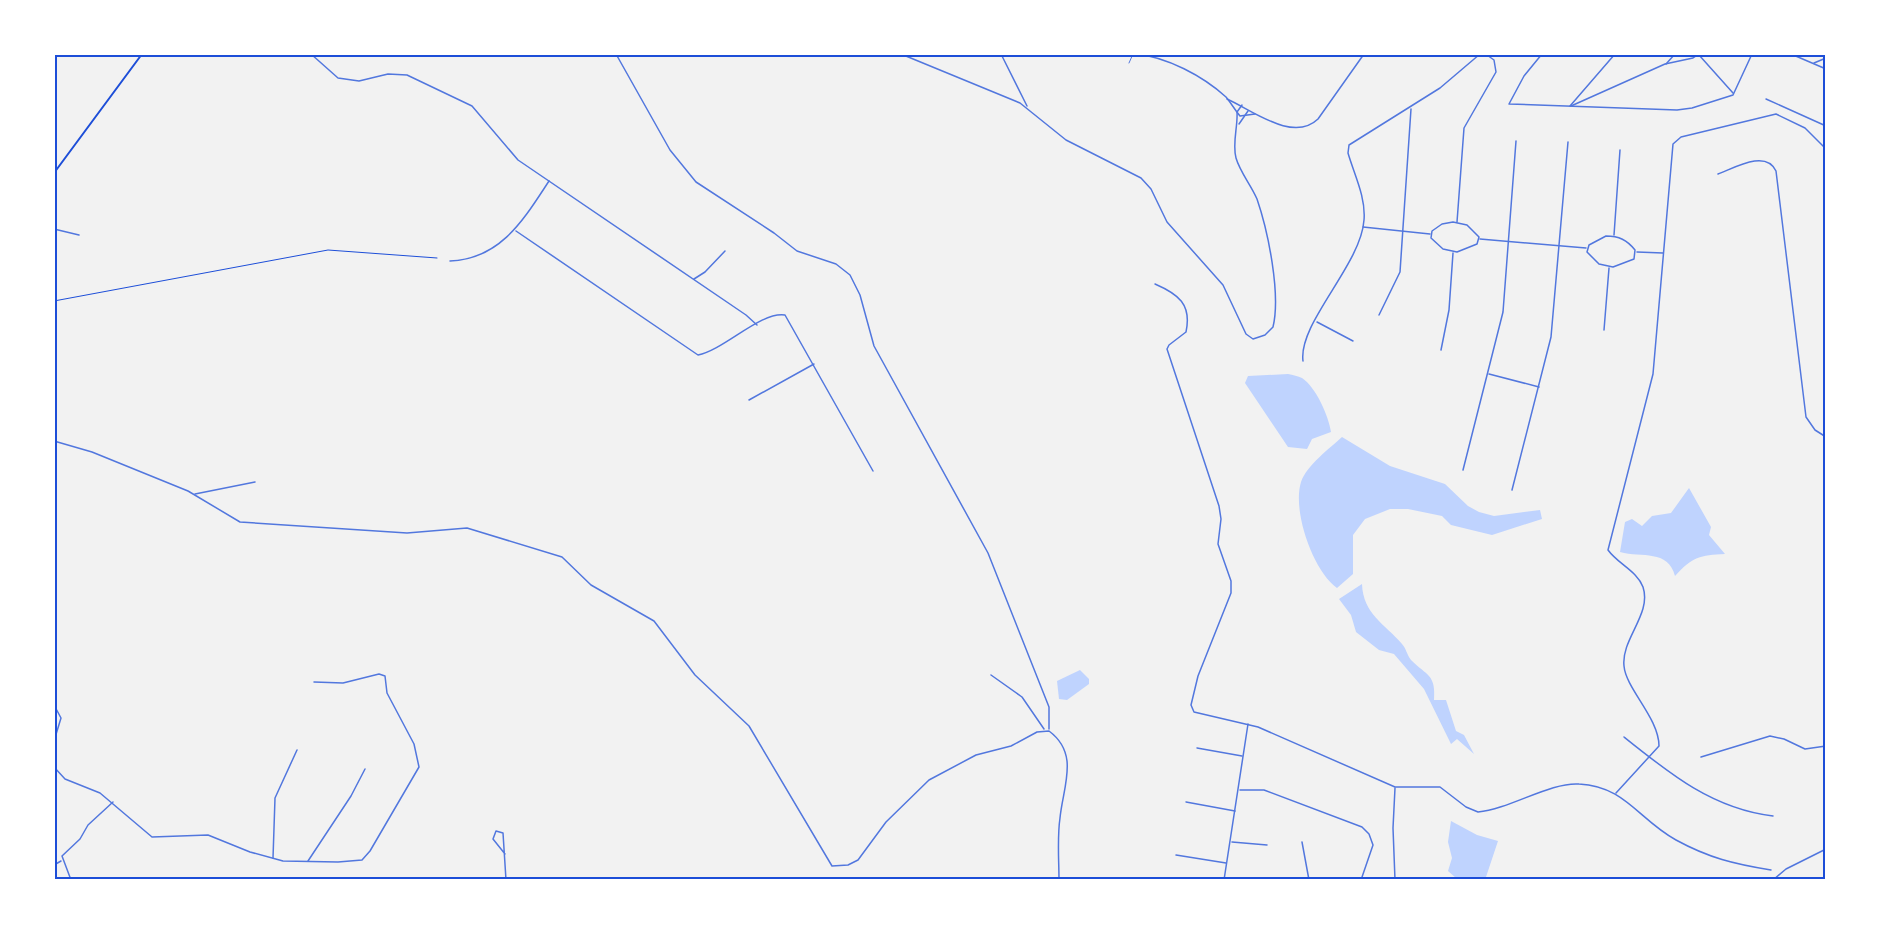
<svg xmlns="http://www.w3.org/2000/svg" width="1880" height="934" font-family="'Noto Serif',serif">
<style>
.water{fill:#bfd3fe}
.lines{fill:none;stroke-linecap:round;stroke-linejoin:round}
.path{stroke:#1d4ed8;stroke-width:1}
.service{stroke:#5277de;stroke-width:1}
.minor{stroke:#5277de;stroke-width:1.5}
.primary{stroke:#1d4ed8;stroke-width:2}
.neatline{fill:none;stroke:#1d4ed8;stroke-width:2}
</style>
<rect width="100%" height="100%" fill="#f2f2f2"/>
<!-- water -->
<g class="water">
<path d="M1288 374C1293 375 1298 376 1302 378 1316 387 1329 417 1331 432L1312 439 1307 449 1288 447 1245 383 1248 376Z"/>
<path d="M1342 437 1390 466 1445 484 1468 506 1479 512 1494 516 1540 510 1542 519 1492 535 1451 525 1442 516 1408 509H1390L1365 519 1353 535V574L1337 588C1313 571 1292 511 1301 482 1307 465 1329 449 1342 437Z"/>
<path d="M1689 488 1711 527 1709 535 1725 554C1700 555 1692 557 1675 576 1668 549 1642 558 1620 552L1625 522 1632 519 1642 526 1652 516 1671 513Z"/>
<path d="M1362 584C1363 614 1385 624 1402 644 1406 648 1407 655 1411 660 1427 676 1436 674 1434 700H1446L1456 731 1464 735 1474 754 1457 739 1451 744 1424 689 1394 654 1379 650 1356 632 1351 615 1339 599Z"/>
<path d="M1080 670 1089 679V684L1067 700 1059 699 1057 681Z"/>
<path d="M1451 821 1477 835 1498 841 1486 877 1478 880 1456 878 1448 871 1452 858 1448 842Z"/>
</g>
<g class="lines">
<!-- path -->
<path class="path" d="M54 301 328 250 437 258"/>
<!-- service -->
<path class="service" d="M1129 63 1133 54"/>
<!-- minor -->
<g class="minor">
<path d="M311 54 338 78 359 81 388 74 407 75 472 106 518 160 746 315 757 325"/>
<path d="M616 54 670 150 696 182 774 233 797 251 836 264 850 275 860 295 874 346 988 553 1049 707V729"/>
<path d="M901 54 1020 103 1066 140 1141 178 1151 189 1167 222 1223 285 1246 334 1253 339 1265 335 1273 327C1281 294 1268 231 1257 199 1251 185 1240 172 1236 158 1232 143 1238 127 1237 112L1242 105"/>
<path d="M1001 54 1027 106"/>
<path d="M1136 54C1167 57 1203 76 1226 97 1231 103 1235 110 1240 116L1255 114"/>
<path d="M1542 54 1524 76 1509 104 1677 110 1692 108 1733 95 1752 54"/>
<path d="M1791 54 1826 69"/>
<path d="M1699 55 1733 93"/>
<path d="M54 58 60 54"/>
<path d="M1814 63 1826 58"/>
<path d="M1666 64 1675 54"/>
<path d="M1227 99C1252 110 1293 143 1318 119L1364 54"/>
<path d="M1766 99 1826 126"/>
<path d="M1570 106 1615 54"/>
<path d="M1571 106 1665 64 1693 58 1699 54"/>
<path d="M1239 124 1248 111"/>
<path d="M1718 174C1734 168 1766 149 1776 171L1806 417 1815 430 1826 437"/>
<path d="M1453 222 1467 225 1479 237 1477 244 1457 252 1443 249 1431 238 1432 231 1442 224Z"/>
<path d="M1363 227 1430 234"/>
<path d="M54 229 79 235"/>
<path d="M516 231 698 355C724 350 761 311 785 315L873 471"/>
<path d="M1614 235 1620 150"/>
<path d="M1606 236C1619 236 1627 240 1635 250L1634 259 1613 267 1599 264 1587 252 1589 245Z"/>
<path d="M1480 239 1586 248"/>
<path d="M1637 252 1663 253"/>
<path d="M450 261C501 259 524 219 549 181"/>
<path d="M694 279 705 272 725 251"/>
<path d="M1155 284C1178 294 1192 304 1186 332L1169 345 1167 349 1219 506 1221 519 1218 544 1231 581V593L1198 676 1191 705 1194 712 1258 727 1395 787H1440L1466 807 1478 812C1510 809 1550 782 1579 784 1625 786 1639 820 1676 840 1709 858 1734 864 1771 870"/>
<path d="M1379 315 1400 272 1411 109"/>
<path d="M1317 322 1353 341"/>
<path d="M1604 330 1609 268"/>
<path d="M1441 350 1449 310 1453 253"/>
<path d="M1303 361C1298 323 1361 265 1364 220 1366 197 1354 174 1348 153L1349 145 1440 88 1480 54 1487 55 1494 60 1496 72 1464 128 1457 222"/>
<path d="M1489 374 1539 387"/>
<path d="M749 400 814 364"/>
<path d="M54 441 92 452 188 491 240 522 407 533 467 528 562 557 591 585 654 621 695 675 749 726 832 866 848 865 858 860 886 822 929 780 976 755 1011 746 1037 732 1049 731C1080 754 1063 786 1060 818 1057 838 1059 860 1059 880"/>
<path d="M1463 470 1503 312 1516 141"/>
<path d="M1512 490 1551 337 1568 142"/>
<path d="M195 494 255 482"/>
<path d="M991 675 1022 697 1044 729"/>
<path d="M54 705 61 718 54 741"/>
<path d="M1624 737C1670 774 1713 809 1773 816"/>
<path d="M1197 748 1242 756"/>
<path d="M1701 757 1770 736 1784 739 1805 749 1826 746"/>
<path d="M54 767 65 779 100 793 152 837 208 835 250 852 283 861 338 862 362 860 370 851 419 767 414 744 387 693 385 676 379 674 343 683 314 682"/>
<path d="M1395 788 1393 828 1395 880"/>
<path d="M1240 790H1264L1362 827 1369 834 1373 845 1361 880"/>
<path d="M1616 793 1659 746C1659 718 1626 689 1624 666 1621 639 1652 614 1643 587 1637 571 1618 564 1608 550L1653 374 1673 144 1681 137 1776 114 1805 128 1826 149"/>
<path d="M1186 802 1235 811"/>
<path d="M1232 842 1267 845"/>
<path d="M1302 842 1309 880"/>
<path d="M505 854 493 839 496 831 503 833 506 880"/>
<path d="M1176 855 1226 863"/>
<path d="M273 858 275 798 297 750"/>
<path d="M308 861 351 796 365 769"/>
<path d="M54 865 61 861"/>
<path d="M71 880 62 856 80 839 88 825 113 802"/>
<path d="M1224 880 1248 724"/>
<path d="M1299 880 1308 878"/>
<path d="M1773 880 1786 869 1826 849"/>
</g>
<!-- primary -->
<path class="primary" d="M54 173 142 54"/>
</g>
<!-- border -->
<rect width="1880" height="934" fill="none" stroke="#ffffff" stroke-width="111"/>
<rect x="56" y="56" width="1768" height="822" class="neatline"/>
</svg>
